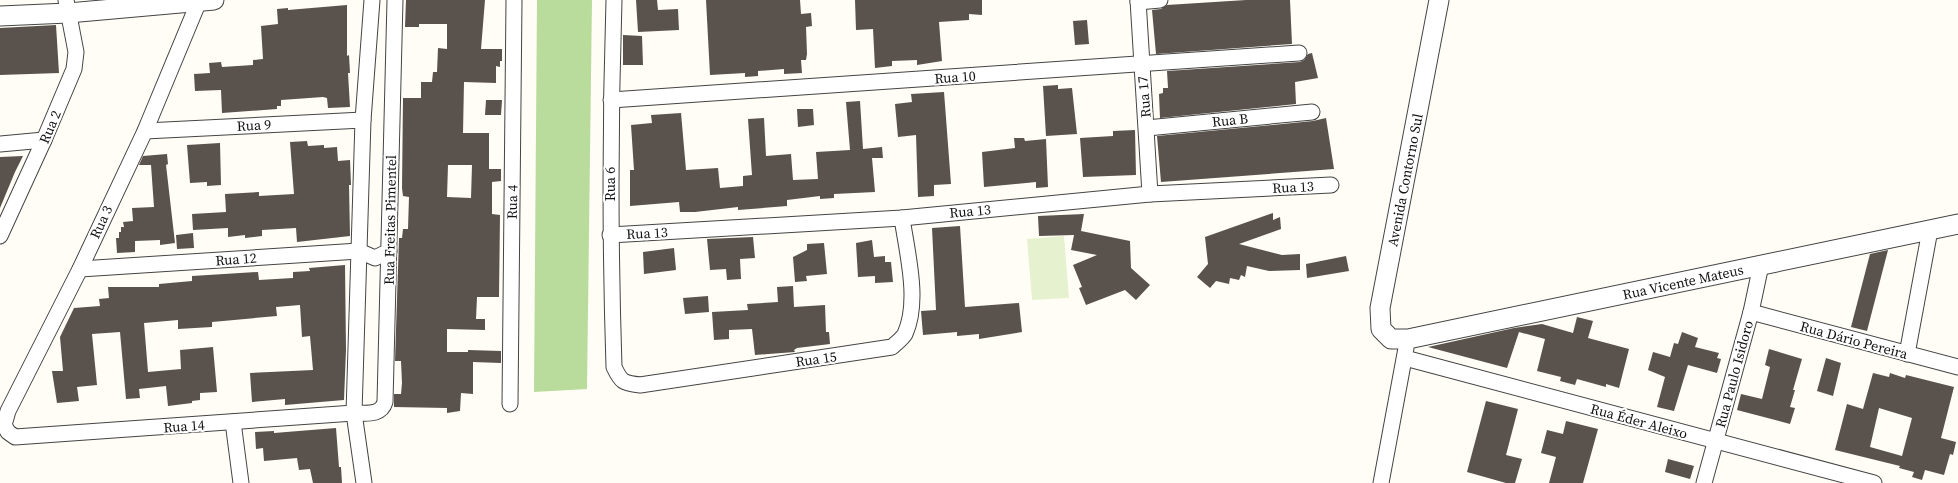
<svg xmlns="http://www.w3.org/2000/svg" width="1958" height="483" font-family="'Source Serif 4',serif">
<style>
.forest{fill:#b9dc9c}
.pitch{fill:#e6f2cf}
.building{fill:#5a524d;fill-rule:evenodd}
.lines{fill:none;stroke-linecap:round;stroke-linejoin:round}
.minor-casing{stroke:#444;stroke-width:17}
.tertiary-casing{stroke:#444;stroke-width:21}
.minor{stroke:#fff;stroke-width:15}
.tertiary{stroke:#fff;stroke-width:19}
.labels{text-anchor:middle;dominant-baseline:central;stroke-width:4;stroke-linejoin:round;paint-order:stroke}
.street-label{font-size:14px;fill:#111;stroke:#fff}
</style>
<rect width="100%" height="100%" fill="#fffdf5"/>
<!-- forest -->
<path class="forest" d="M537 0H592L587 389 534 392Z"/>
<!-- pitch -->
<path class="pitch" d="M1064 236 1069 298 1032 300 1027 239Z"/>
<!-- building -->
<g class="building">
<path d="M406 0H485L481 49H502V61H500V67L496 66V83L464 82 463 133H489V169H501V181L492 182V214L500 215 499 297H477L476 319H485V330L447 329V352H468V350L501 351V363L473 362V394L461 393 460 411 447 413V408L394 407V394H401L402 383 401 361H395L399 238H402L403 229H408L409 197 403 196 402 188 403 98H421V82H432L433 72H437L438 48 447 49V24H419V27H405ZM448 165H472L471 198 447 197Z"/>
<path d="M636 0H657L658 10 678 9 679 30 638 32Z"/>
<path d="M706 0H800L801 14 811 13 812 26 806 27 807 54 806 60H801L802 73 784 74V69L758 71V76L745 77V73L710 75Z"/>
<path d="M855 0H982V15L969 14V20L939 22 942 61 917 65V60L892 61V66L875 68 873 29 856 30Z"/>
<path d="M1246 0H1290L1292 44 1156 54 1152 10 1161 9 1167 5Z"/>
<path d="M347 5V56L349 55 350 73H348L350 107 328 108 327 98 323 97 281 100V106H277V109L222 113 221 90 195 91 194 74 210 73 209 63 221 62 222 67 253 65V60L263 59 261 26 278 24 277 9 288 8V10Z"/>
<path d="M1087 20 1089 44 1075 45 1073 21Z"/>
<path d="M56 25 59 73 0 75V28Z"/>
<path d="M623 35 642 36 643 65H623Z"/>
<path d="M1312 53 1318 78 1295 82 1296 104 1160 118 1159 94 1163 93V88H1168L1167 71 1300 62 1304 60 1308 54Z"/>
<path d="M1058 85V89L1072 88 1077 134 1046 136 1043 86Z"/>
<path d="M944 92 951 184 934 185V196L918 197 916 135 898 137 895 104 912 102 911 94Z"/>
<path d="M486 100H502L501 115H485Z"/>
<path d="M860 101 863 149 882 147 883 158H872L875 192 834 194V198L820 199V196L787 200V206L738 210V207L695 212H680L679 202 630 206V170H634L631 125 652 123 651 115 681 113 686 170 718 168 720 188 743 186V176L752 175 748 119 764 118 766 156 791 154 793 180 818 179 816 152 850 150 846 102Z"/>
<path d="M797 109H813L814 125 798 127Z"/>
<path d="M1326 118 1334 169 1161 182 1157 136 1313 121Z"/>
<path d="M1135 130 1136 175 1083 177 1080 138 1113 136V131Z"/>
<path d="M1014 138H1024L1025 141 1046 139 1048 187 1036 188V182L984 187 982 152 1015 148Z"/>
<path d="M307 141 308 146 324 145V148L337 147 338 161 350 160 351 185H349L350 236 297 242 296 228 262 230V236L245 238V235L228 237V228L193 230 192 214 226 212 225 194 259 192V196L294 194 290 142Z"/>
<path d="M220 143 221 185 207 186V182L190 183 187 145Z"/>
<path d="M167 154 168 164 166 165 175 243 160 245V240L135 241V252L117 253 116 238H119V232H121V227H124L123 222 133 221 132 208 154 207 151 165H139L143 156Z"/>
<path d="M23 156 15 172 0 208V157Z"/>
<path d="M1273 213V220L1280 217 1281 229 1239 244 1282 255 1300 254V270L1269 271 1247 266 1245 277 1241 275 1239 280 1230 278 1229 284 1216 281 1210 288 1197 277 1208 264 1205 237Z"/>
<path d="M1084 214 1081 231 1130 241 1131 268 1150 285 1136 300 1125 290 1086 305 1079 288 1082 287 1073 265 1097 255 1071 250 1074 235 1039 236 1038 216Z"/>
<path d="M960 226 965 307 1019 303 1022 332 979 339V334L957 336V332L923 335 921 311 936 310 932 228Z"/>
<path d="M193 233 194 248 177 249 176 235Z"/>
<path d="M753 237 755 258 740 259 741 279 727 280 726 269 710 270 707 239Z"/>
<path d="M872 240 874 257 885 256V262H891L893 282 875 283V276L858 277 856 243Z"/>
<path d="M824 243 827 274 806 276 807 281 795 282 793 257 807 250V244Z"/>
<path d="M674 248 676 270 644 274 643 252Z"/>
<path d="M1888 250 1867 331 1851 327 1870 254Z"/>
<path d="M1346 256 1349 271 1307 278 1306 264Z"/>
<path d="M345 265 346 350 344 400 285 405V399L252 402 250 373 313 370 310 336 302 337 300 305 276 307 277 316 212 322V327L178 329V320L144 323 148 372 181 369 180 350 213 347 217 392 200 393V400L192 401V403L168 406 166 386 139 389 140 398 126 399 120 332 92 334 97 385 77 387 79 401 57 403 52 371H63L60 337 74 308 100 306 99 299 109 298 108 287H159V284L192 281V276L258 272 259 280 293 278V272L310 271 309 268Z"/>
<path d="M793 286 794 307 825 305 826 332H829L830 344 797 348 794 350 795 352 755 355 752 329 729 330V339L714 340 712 312 748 310 747 304 778 302 777 287Z"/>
<path d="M708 296 709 312 685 314 683 298Z"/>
<path d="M1577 317 1593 321 1588 338 1629 349 1619 388 1606 384V387L1577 379 1575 385 1560 381 1561 377 1537 371 1545 339 1519 332 1507 368 1428 347 1514 328 1542 324 1573 333Z"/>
<path d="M1682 332 1698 338 1695 347 1719 353 1717 358 1721 359 1717 373 1688 365 1674 411 1657 407 1665 377 1648 370 1653 352 1670 357 1674 343 1678 344Z"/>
<path d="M1769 349 1802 359 1793 390H1795L1790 407 1795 408 1790 424 1737 410 1741 394 1762 399 1770 367 1765 365Z"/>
<path d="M1826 358 1841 363 1833 396 1817 391Z"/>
<path d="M1873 373 1889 377 1890 373 1905 378 1906 375 1954 387 1941 438 1956 442 1953 455 1950 454 1944 475 1925 470 1922 480 1912 477 1914 472 1899 468 1900 466 1835 450 1847 404 1863 409ZM1879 408 1912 418 1902 456 1870 447Z"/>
<path d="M1486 401 1518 409 1506 455 1522 459 1515 483H1506L1467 472Z"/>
<path d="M1566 421 1598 429 1583 483H1549L1556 457 1541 453 1547 430 1563 434Z"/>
<path d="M336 428 339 467H341L342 483H313L310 469 299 470 297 458 264 461 263 448 256 449 255 432 274 431V433Z"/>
<path d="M1668 459 1694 466 1690 479 1665 472Z"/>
</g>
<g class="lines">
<defs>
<g id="minor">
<path d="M614 0C610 123 610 244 614 367 621 382 623 383 640 385L892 347C896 343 902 339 905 334 920 301 907 253 902 218"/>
<path d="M1138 0 1150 194"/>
<path d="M199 1 145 131 80 269 8 411 4 425 8 432 15 437 354 413C366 413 381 416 385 402L395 0"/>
<path d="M1138 2 1160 0"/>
<path d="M611 100 1299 53"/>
<path d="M1147 128 1312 112"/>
<path d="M145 131 363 120"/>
<path d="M0 144 44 140"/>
<path d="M610 235 902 218 1150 194 1331 185"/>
<path d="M0 236 44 140 74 69 76 52 66 0"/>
<path d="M80 269 359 251 375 258 389 251"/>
<path d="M1751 312 1958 367"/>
<path d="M1907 354 1930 230"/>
<path d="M1405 358 1874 483"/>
<path d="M510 404 514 0"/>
<path d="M233 422 241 483"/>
<path d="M364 483 354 413 363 120 372 0"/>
<path d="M1381 483 1406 348"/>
<path d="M1704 483 1751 312 1761 265"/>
</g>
<g id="tertiary">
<path d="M1439 0 1380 308 1381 329 1391 339H1408L1958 224"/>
<path d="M0 16 68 13 214 0"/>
</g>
</defs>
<!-- minor casing -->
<use href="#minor" class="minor-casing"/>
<!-- tertiary casing -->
<use href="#tertiary" class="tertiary-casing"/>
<!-- minor -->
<use href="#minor" class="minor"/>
<!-- tertiary -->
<use href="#tertiary" class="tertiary"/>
</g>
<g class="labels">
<!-- street labels -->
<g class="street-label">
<text transform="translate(955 77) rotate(-4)">Rua 10</text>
<text transform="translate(1144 97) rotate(-95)">Rua 17</text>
<text transform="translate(1230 120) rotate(-6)">Rua B</text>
<text transform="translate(254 125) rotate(-3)">Rua 9</text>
<text transform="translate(50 127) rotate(-67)">Rua 2</text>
<text transform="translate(1405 180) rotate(-79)">Avenida Contorno Sul</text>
<text transform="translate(610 184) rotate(-90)">Rua 6</text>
<text transform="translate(1293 187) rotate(-3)">Rua 13</text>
<text transform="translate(512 202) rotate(-89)">Rua 4</text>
<text transform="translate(970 211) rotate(-5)">Rua 13</text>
<text transform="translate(390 220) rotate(-89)">Rua Freitas Pimentel</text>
<text transform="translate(101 222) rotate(-65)">Rua 3</text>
<text transform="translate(647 233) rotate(-3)">Rua 13</text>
<text transform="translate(236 259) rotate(-4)">Rua 12</text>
<text transform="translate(1683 282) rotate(-12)">Rua Vicente Mateus</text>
<text transform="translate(1854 340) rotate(15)">Rua Dário Pereira</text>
<text transform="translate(816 359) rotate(-8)">Rua 15</text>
<text transform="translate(1734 374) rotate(-75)">Rua Paulo Isidoro</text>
<text transform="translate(1639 421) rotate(15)">Rua Éder Aleixo</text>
<text transform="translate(184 426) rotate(-4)">Rua 14</text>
</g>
</g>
</svg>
